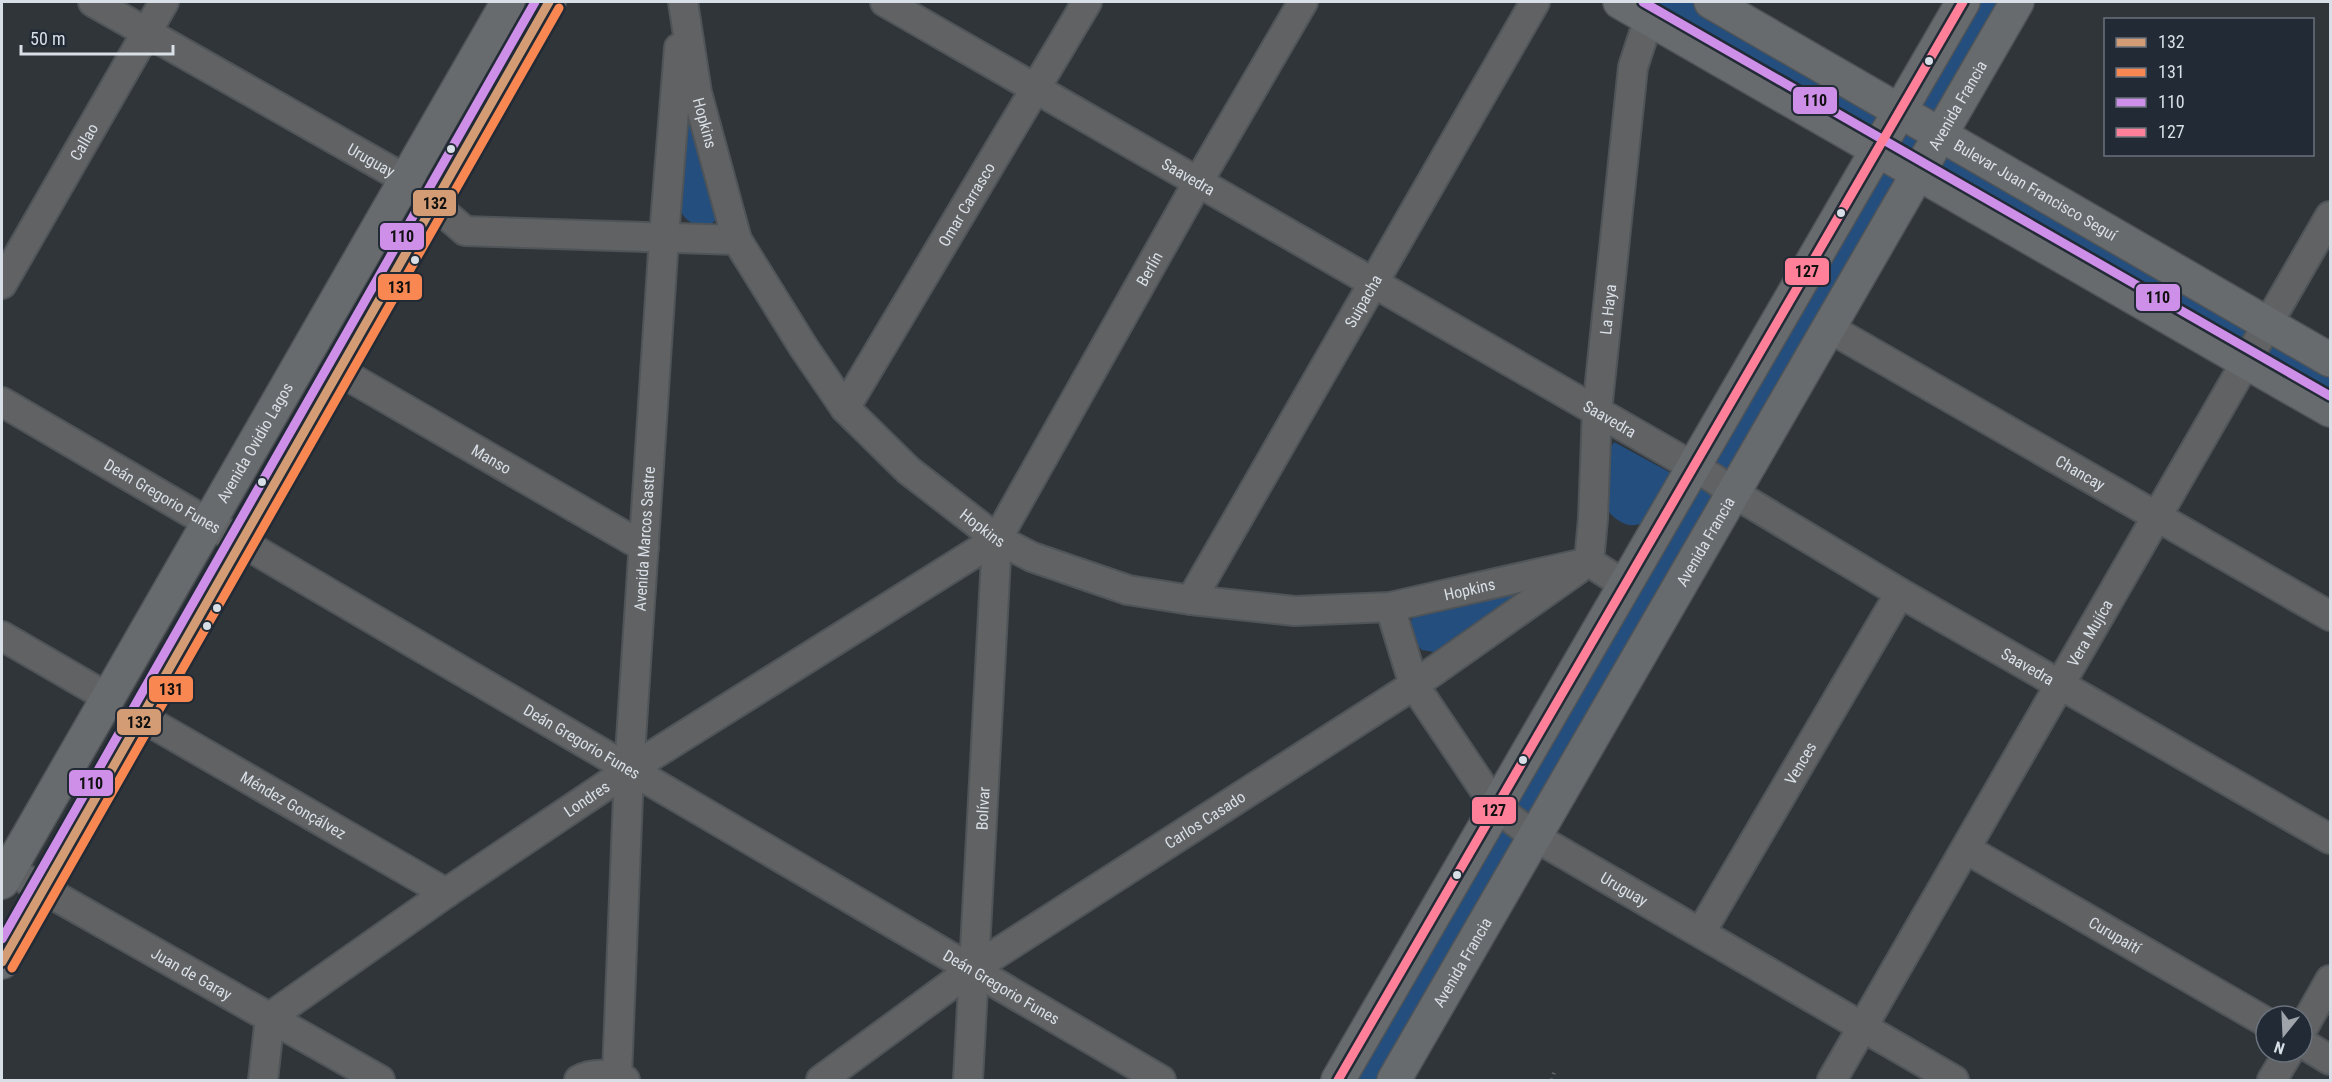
<svg xmlns="http://www.w3.org/2000/svg" width="2332" height="1082" font-family="'Roboto Condensed',sans-serif">
<style>
.green{fill:#234e7e}
.lines{fill:none;stroke-linecap:round;stroke-linejoin:round}
.minor-casing{stroke:#4f5458;stroke-width:32}
.major-casing{stroke:#4f5458;stroke-width:36}
.path{stroke:#606265;stroke-width:4;stroke-dasharray:1.5 4.5;stroke-linecap:butt}
.minor{stroke:#606264;stroke-width:28}
.major{stroke:#686b6e;stroke-width:33}
.bus-1-casing{stroke:#212a35;stroke-width:14}
.bus-2-casing{stroke:#212a35;stroke-width:14}
.bus-3-casing{stroke:#212a35;stroke-width:14}
.bus-4-casing{stroke:#212a35;stroke-width:14}
.bus-1{stroke:#d39c74;stroke-width:9}
.bus-2{stroke:#f88751;stroke-width:9}
.bus-3{stroke:#ce8fe9;stroke-width:9}
.bus-4{stroke:#ff8098;stroke-width:9}
.bus-dot{fill:#d9dfe6;stroke:#212a35;stroke-width:2}
.labels{text-anchor:middle;dominant-baseline:central;stroke-width:6;stroke-linejoin:round;paint-order:stroke}
.street-label{font-size:16px;fill:#d9dfe6;stroke:#212a35}
.line-badge{stroke:#212a35;stroke-width:2}
.pale-badge-label{font-size:16px;text-anchor:middle;font-weight:bold;fill:#111}
</style>
<rect width="100%" height="100%" fill="#30353a"/>
<!-- green -->
<g class="green">
<path d="M1620 2H1711L1899 110 1963 2H2017L1941 134 2330 360V410L1918 173 1394 1080H1338L1877 149Z"/>
<path d="M687 100 720 212C711 236 687 227 679 208Z"/>
<path d="M1614 442 1671 473 1674 480C1662 498 1646 540 1618 520 1613 517 1607 511 1606 506 1602 494 1609 462 1610 449Z"/>
<path d="M1530 589 1434 652 1422 650 1410 638V623L1415 613Z"/>
</g>
<g class="lines">
<defs>
<g id="minor">
<path id="s1" d="M93 2 405 179 465 231 737 240"/>
<path id="s2" d="M683 2 697 93 737 240 804 348 845 408 908 470 997 539 1032 557 1128 590 1191 600 1295 611 1390 607 1589 562"/>
<path id="s3" d="M885 2 1713 478 1735 494 1900 593 2330 839"/>
<path id="s4" d="M2 284 164 2"/>
<path id="s5" d="M1829 328 2330 616"/>
<path id="s6" d="M339 371 644 547"/>
<path id="s7" d="M2 402 1161 1080"/>
<path id="s8" d="M845 408 1087 2"/>
<path id="s9" d="M1625 585 1589 562 1593 519 1597 411 1633 67 1649 18"/>
<path id="s10" d="M1191 600 1535 2"/>
<path id="s11" d="M1390 607 1414 685 1496 807 1535 837 1954 1080"/>
<path d="M2 636 107 697"/>
<path id="s12" d="M141 717 446 893"/>
<path id="s13" d="M1966 849 2266 1022"/>
<path id="s14" d="M2 866 380 1080"/>
<path id="s15" d="M1701 932 1900 593"/>
<path d="M2302 1030 2330 980"/>
<path d="M2302 1043 2330 1060"/>
<path id="s16" d="M617 1076 629 770 664 237 679 48"/>
<path id="s17" d="M263 1080 270 1017 446 893 629 770 997 539"/>
<path d="M579 1080C591 1073 613 1073 625 1080"/>
<path id="s18" d="M821 1080 971 970 1414 685 1577 570"/>
<path id="s19" d="M968 1080 997 539 1198 182 1303 2"/>
<path id="s20" d="M1832 1080 2330 216"/>
<path d="M2272 1080 2289 1052"/>
</g>
<g id="major">
<path d="M1620 2 2330 410"/>
<path id="s21" d="M1711 2 2330 360"/>
<path id="s22" d="M2 882 508 2"/>
<path d="M2 962 549 2"/>
<path d="M1338 1080 1963 2"/>
<path id="s23" d="M1394 1080 2017 2"/>
</g>
</defs>
<!-- minor casing -->
<use href="#minor" class="minor-casing"/>
<!-- major casing -->
<use href="#major" class="major-casing"/>
<!-- path -->
<path class="path" d="M1552 1080 1555 1069"/>
<!-- minor -->
<use href="#minor" class="minor"/>
<!-- major -->
<use href="#major" class="major"/>
<defs>
<path id="bus-1" d="M2 962 549 2"/>
<path id="bus-2" d="M12 968 559 8"/>
<g id="bus-3">
<path d="M1643 2 2330 396"/>
<path d="M2 939 535 2"/>
</g>
<path id="bus-4" d="M1338 1080 1963 2"/>
</defs>
<!-- bus-1 casing -->
<use href="#bus-1" class="bus-1-casing"/>
<!-- bus-2 casing -->
<use href="#bus-2" class="bus-2-casing"/>
<!-- bus-3 casing -->
<use href="#bus-3" class="bus-3-casing"/>
<!-- bus-4 casing -->
<use href="#bus-4" class="bus-4-casing"/>
<!-- bus-1 -->
<use href="#bus-1" class="bus-1"/>
<!-- bus-2 -->
<use href="#bus-2" class="bus-2"/>
<!-- bus-3 -->
<use href="#bus-3" class="bus-3"/>
<!-- bus-4 -->
<use href="#bus-4" class="bus-4"/>
</g>
<!-- markers -->
<g class="bus-dot">
<circle cx="1929" cy="61" r="5"/>
<circle cx="451" cy="149" r="5"/>
<circle cx="1841" cy="213" r="5"/>
<circle cx="415" cy="260" r="5"/>
<circle cx="262" cy="482" r="5"/>
<circle cx="217" cy="608" r="5"/>
<circle cx="207" cy="626" r="5"/>
<circle cx="1523" cy="760" r="5"/>
<circle cx="1457" cy="875" r="5"/>
</g>
<g class="labels">
<!-- street labels -->
<g class="street-label">
<text stroke="none"><textPath href="#s23" startOffset="1126">Avenida Francia</textPath></text>
<text stroke="none"><textPath href="#s2" startOffset="123">Hopkins</textPath></text>
<text stroke="none"><textPath href="#s4" startOffset="164">Callao</textPath></text>
<text stroke="none"><textPath href="#s1" startOffset="320">Uruguay</textPath></text>
<text stroke="none"><textPath href="#s3" startOffset="350">Saavedra</textPath></text>
<text stroke="none"><textPath href="#s21" startOffset="375">Bulevar Juan Francisco Seguí</textPath></text>
<text stroke="none"><textPath href="#s8" startOffset="237">Omar Carrasco</textPath></text>
<text stroke="none"><textPath href="#s19" startOffset="852">Berlín</textPath></text>
<text stroke="none"><textPath href="#s10" startOffset="345">Suipacha</textPath></text>
<text stroke="none"><textPath href="#s9" startOffset="296">La Haya</textPath></text>
<text stroke="none"><textPath href="#s3" startOffset="836">Saavedra</textPath></text>
<text stroke="none"><textPath href="#s22" startOffset="507">Avenida Ovidio Lagos</textPath></text>
<text stroke="none"><textPath href="#s6" startOffset="176">Manso</textPath></text>
<text stroke="none"><textPath href="#s5" startOffset="290">Chancay</textPath></text>
<text stroke="none"><textPath href="#s7" startOffset="186">Deán Gregorio Funes</textPath></text>
<text stroke="none"><textPath href="#s2" startOffset="627">Hopkins</textPath></text>
<text stroke="none"><textPath href="#s16" startOffset="538">Avenida Marcos Sastre</textPath></text>
<text stroke="none"><textPath href="#s23" startOffset="622">Avenida Francia</textPath></text>
<text stroke="none"><textPath href="#s2" startOffset="1131">Hopkins</textPath></text>
<text stroke="none"><textPath href="#s20" startOffset="516">Vera Mujíca</textPath></text>
<text stroke="none"><textPath href="#s3" startOffset="1322">Saavedra</textPath></text>
<text stroke="none"><textPath href="#s7" startOffset="672">Deán Gregorio Funes</textPath></text>
<text stroke="none"><textPath href="#s15" startOffset="196">Vences</textPath></text>
<text stroke="none"><textPath href="#s17" startOffset="448">Londres</textPath></text>
<text stroke="none"><textPath href="#s12" startOffset="176">Méndez Gonçálvez</textPath></text>
<text stroke="none"><textPath href="#s19" startOffset="272">Bolívar</textPath></text>
<text stroke="none"><textPath href="#s18" startOffset="464">Carlos Casado</textPath></text>
<text stroke="none"><textPath href="#s11" startOffset="381">Uruguay</textPath></text>
<text stroke="none"><textPath href="#s13" startOffset="172">Curupaití</textPath></text>
<text stroke="none"><textPath href="#s23" startOffset="136">Avenida Francia</textPath></text>
<text stroke="none"><textPath href="#s14" startOffset="218">Juan de Garay</textPath></text>
<text stroke="none"><textPath href="#s7" startOffset="1158">Deán Gregorio Funes</textPath></text>
</g>
</g>
<g class="line-badge">
<rect x="1792" y="86" width="46" height="29" rx="6" fill="#ce8fe9"/>
<rect x="412" y="189" width="45" height="28" rx="6" fill="#d39c74"/>
<rect x="379" y="222" width="46" height="29" rx="6" fill="#ce8fe9"/>
<rect x="1784" y="257" width="46" height="29" rx="6" fill="#ff8098"/>
<rect x="377" y="273" width="46" height="28" rx="6" fill="#f88751"/>
<rect x="2135" y="283" width="46" height="29" rx="6" fill="#ce8fe9"/>
<rect x="148" y="675" width="46" height="28" rx="6" fill="#f88751"/>
<rect x="116" y="708" width="46" height="28" rx="6" fill="#d39c74"/>
<rect x="68" y="769" width="46" height="28" rx="6" fill="#ce8fe9"/>
<rect x="1471" y="796" width="46" height="29" rx="6" fill="#ff8098"/>
</g>
<g class="pale-badge-label">
<text x="1815" y="106">110</text>
<text x="435" y="209">132</text>
<text x="402" y="242">110</text>
<text x="1807" y="277">127</text>
<text x="400" y="293">131</text>
<text x="2158" y="303">110</text>
<text x="171" y="695">131</text>
<text x="139" y="728">132</text>
<text x="91" y="789">110</text>
<text x="1494" y="816">127</text>
</g>
<!-- border -->
<rect width="2332" height="1082" fill="none" stroke="#d9dfe6" stroke-width="6"/>
<!-- legend -->
<rect x="2104" y="18" width="210" height="138" fill="#212a35" stroke="#6b727c" stroke-width="1.5"/>
<rect x="2116" y="38" width="30" height="9" fill="#d39c74" stroke="#6b727c" stroke-width="1.5"/>
<text x="2158" y="48" font-size="18" fill="#d9dfe6">132</text>
<rect x="2116" y="68" width="30" height="9" fill="#f88751" stroke="#6b727c" stroke-width="1.5"/>
<text x="2158" y="78" font-size="18" fill="#d9dfe6">131</text>
<rect x="2116" y="98" width="30" height="9" fill="#ce8fe9" stroke="#6b727c" stroke-width="1.5"/>
<text x="2158" y="108" font-size="18" fill="#d9dfe6">110</text>
<rect x="2116" y="128" width="30" height="9" fill="#ff8098" stroke="#6b727c" stroke-width="1.5"/>
<text x="2158" y="138" font-size="18" fill="#d9dfe6">127</text>
<!-- north arrow -->
<g transform="translate(2284 1034) rotate(198)"><circle r="28" fill="#212a35" stroke="#6b727c" stroke-width="1.5"/>
<path d="M0-4.5L10 22L0 15L-10 22Z" fill="#9ea4aa"/>
<text y="-9" font-size="16" font-weight="bold" text-anchor="middle" fill="#d9dfe6">N</text>
</g>
<!-- scale -->
<path d="M21 45v9h152v-9" fill="none" stroke="#d9dfe6" stroke-width="3"/>
<text x="30" y="45" font-size="18" fill="#d9dfe6" stroke="#212a35" stroke-width="4.5" paint-order="stroke">50 m</text>
</svg>
